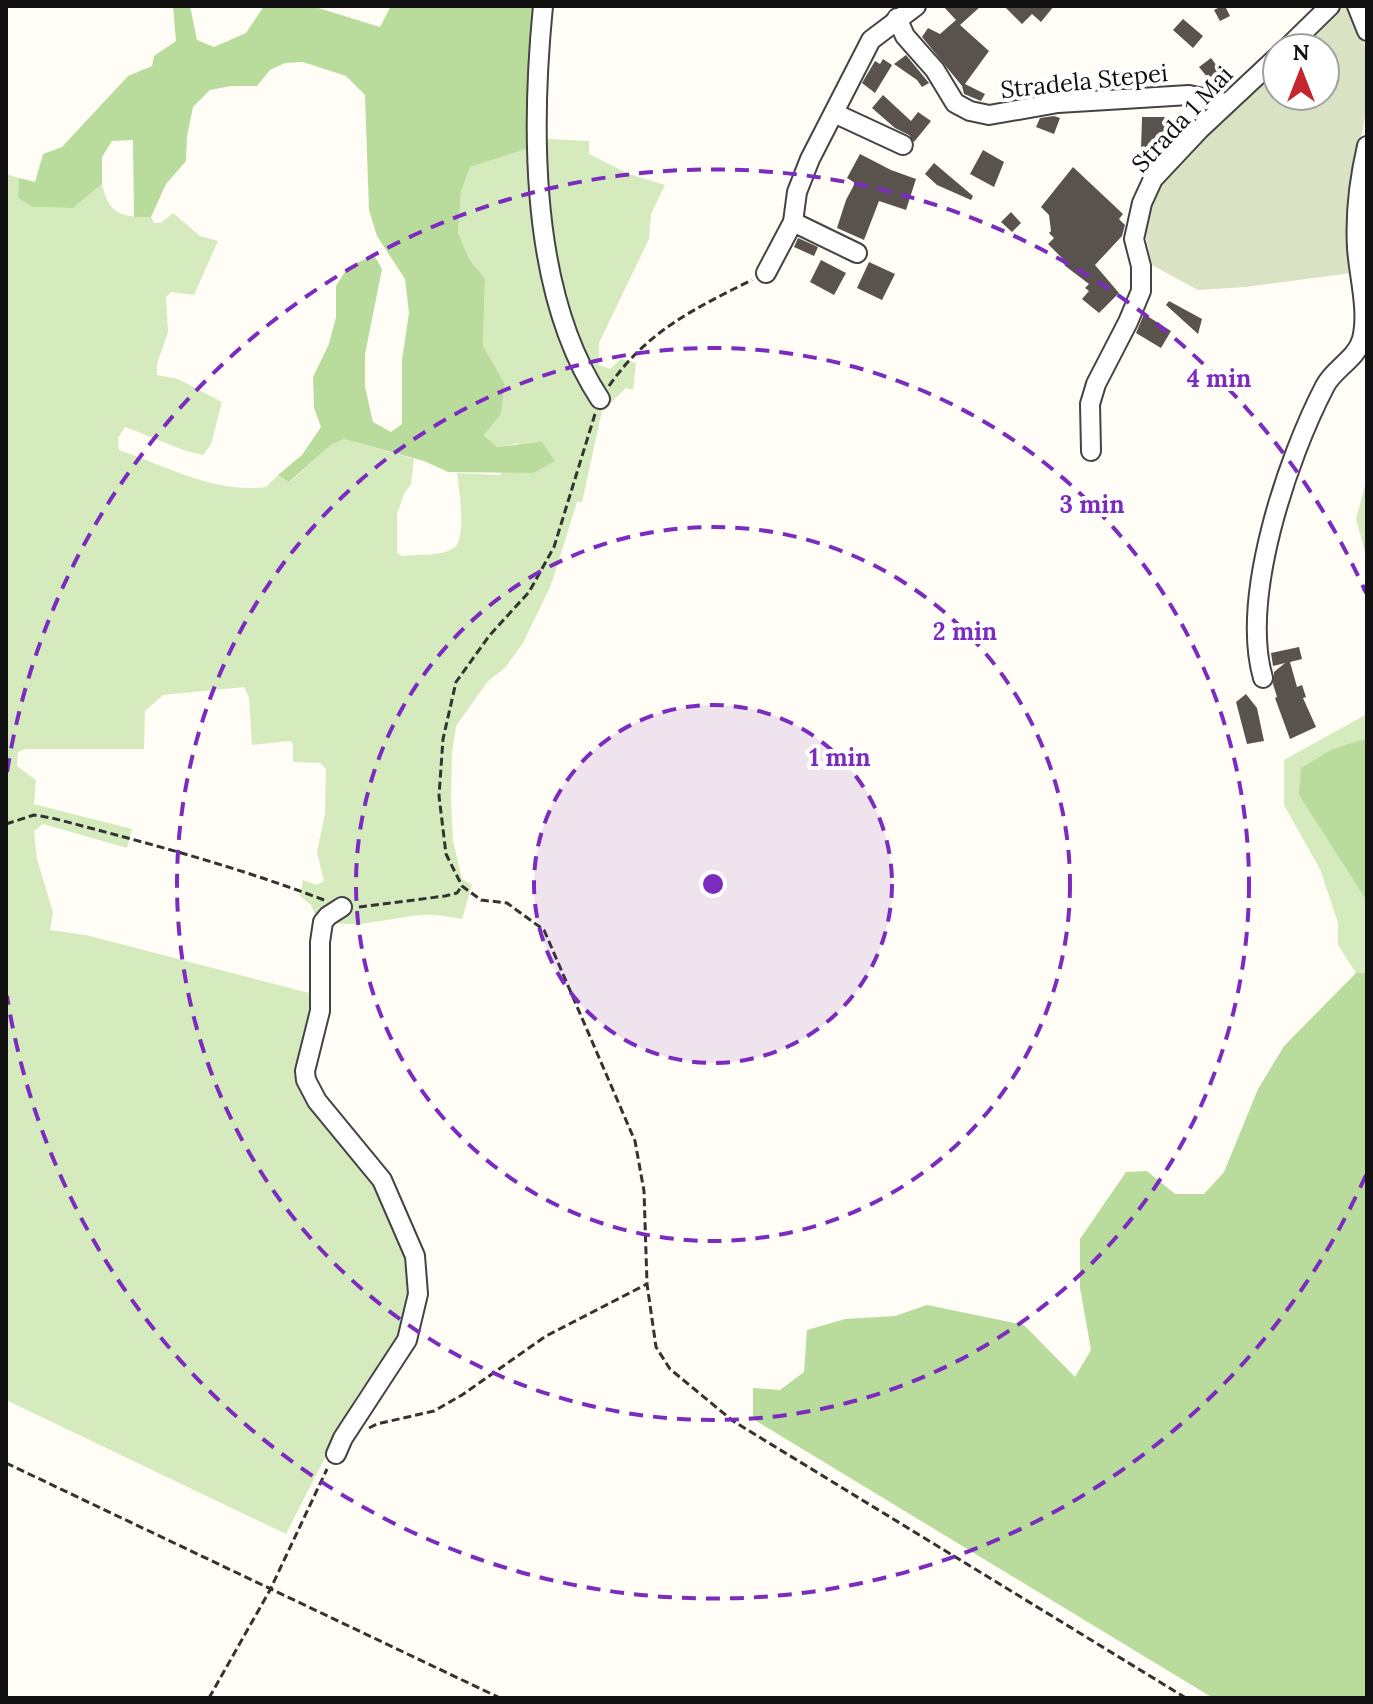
<svg xmlns="http://www.w3.org/2000/svg" width="1373" height="1704" font-family="Lora,serif">
<style>
.green{fill:#d5ebbd}
.forest{fill:#b9dc9c}
.cemetery{fill:#d9e3c4}
.building{fill:#5a524d}
.lines{fill:none;stroke-linecap:round;stroke-linejoin:round}
.minor-casing{stroke:#444;stroke-width:22}
.path{stroke:#333;stroke-width:3;stroke-dasharray:8 4;stroke-linecap:butt}
.minor{stroke:#fff;stroke-width:18}
.ring{fill:none;stroke:#7b2cbf;stroke-width:4;stroke-dasharray:14 10}
.labels{text-anchor:middle;dominant-baseline:central;stroke-width:8;stroke-linejoin:round;paint-order:stroke}
.street-label{font-size:24px;fill:#111;stroke:#fff}
.centre{fill:#7b2cbf;stroke:#fff;stroke-width:4}
.ring-label{font-size:24px;text-anchor:middle;font-weight:bold;fill:#7b2cbf;stroke:#fff;stroke-width:8;stroke-linejoin:round;paint-order:stroke}
</style>
<rect width="100%" height="100%" fill="#fffdf5"/>
<!-- green -->
<g class="green">
<path d="M527 138 589 141V154L629 174 665 185 651 214 649 239 599 343V365L610 369 621 359 636 363 633 390 626 388 602 411 582 502H577L551 585 523 643 505 668 488 681 456 726 452 753 451 799 453 841 462 879 472 885 462 919C449 917 436 914 423 915 387 917 351 933 316 917L311 905 300 896 303 880 317 885 324 881 317 852 325 813 326 769 320 763 293 762V743L289 741 252 745 249 698 244 687 163 695 145 711 144 749H26L18 752 17 766 36 780 34 804 132 829 127 848 43 824 34 831 37 859 53 912 50 930 86 935 313 994 311 1021 296 1078 336 1140 375 1183 406 1250 411 1280 409 1306 403 1333 357 1395 286 1534 6 1400V174L19 178 18 198 32 207 73 208 102 184C109 215 121 217 151 217L154 223H161L173 213 200 236 218 241 194 295 171 292 166 297 168 332 157 364V375L178 379 222 402 211 444 203 455 186 451 125 427 118 438 119 450C166 466 216 494 266 487L278 475 290 482 331 445 344 439 414 459 411 484 404 494 397 514V553L403 556C418 554 440 557 454 548 467 539 459 488 457 473L500 475 519 443 497 448 484 434 501 414 505 384 483 346 485 280 469 259 458 232 461 192 470 167 525 149Z"/>
<path d="M1367 478V560L1356 519Z"/>
<path d="M1367 714V973H1356L1338 945V923L1320 869 1284 805V760Z"/>
</g>
<!-- forest -->
<g class="forest">
<path d="M173 6H190L197 40 214 47 246 33 264 6H312L380 27 391 6H533L532 99 526 149 470 167 461 192 458 232 469 259 485 279 483 346 505 384 501 414 484 435 497 447 542 442 555 461 533 473 448 472 424 461 344 439 331 445 289 482 278 475 302 455 321 427 314 408 313 377 329 344 336 317V286L348 267 374 255 382 269 365 354V387L373 422 391 432 402 424V360L409 313 405 279 377 236 369 210 365 95 346 76 303 62 285 63 270 70 257 86H231L210 90 193 107 187 136 186 161 166 184 151 217H134L133 140 112 141 102 157V184L73 208 32 207 18 198 19 178 35 182 43 154 62 147 128 76 152 66 154 56 176 41Z"/>
<path d="M1367 738V901L1299 795 1301 768 1331 750Z"/>
<path d="M1356 973H1367V1698H1213L753 1419V1388L780 1390 804 1372 807 1330 845 1319 895 1316 927 1305 1024 1325 1075 1377 1091 1350 1080 1288V1239L1126 1172 1147 1171 1175 1194H1204L1224 1172 1258 1089 1284 1046Z"/>
</g>
<!-- cemetery -->
<path class="cemetery" d="M1340 6H1344L1357 18 1366 51V112L1355 170 1352 273 1245 287 1198 290 1152 265 1144 228 1157 189 1245 95 1277 65V96H1325V48H1295Z"/>
<!-- building -->
<g class="building">
<path d="M943 6H981L960 25 989 51 965 84 985 94 981 101 964 94 962 86 922 37 928 28 940 34 956 20Z"/>
<path d="M1004 6H1054L1041 22 1032 14 1022 24Z"/>
<path d="M1222 6H1225L1230 16 1220 21 1214 10Z"/>
<path d="M1183 19 1203 36 1193 48 1173 30Z"/>
<path d="M906 55 929 83 922 87 917 80 894 64Z"/>
<path d="M1211 58 1228 81 1217 89 1199 67Z"/>
<path d="M883 59 892 65 875 93 862 83 875 61 880 64Z"/>
<path d="M883 95 911 121 918 112 931 121 914 142 909 135 895 128 872 108Z"/>
<path d="M1054 116 1060 118 1054 134 1036 127 1040 118Z"/>
<path d="M1142 117H1166L1165 148 1154 160 1141 150Z"/>
<path d="M983 150 1004 162 994 187 970 174Z"/>
<path d="M860 154 891 170 916 179 906 210 879 201 864 240 837 228 846 200 855 183 847 178Z"/>
<path d="M934 163 973 196 971 200 937 185 925 174Z"/>
<path d="M1073 167 1123 214 1119 219 1125 225 1122 236 1095 265 1119 293 1099 313 1082 299 1089 291 1085 288 1089 284 1064 265 1067 263 1048 244 1054 238 1049 233 1051 231 1049 215 1041 207Z"/>
<path d="M1011 212 1021 223 1012 232 1001 222Z"/>
<path d="M798 238 818 247 814 256 794 247Z"/>
<path d="M821 260 846 273 834 295 810 282Z"/>
<path d="M869 262 895 274 882 300 857 288Z"/>
<path d="M1169 301 1202 319 1198 334 1166 305Z"/>
<path d="M1144 314 1171 331 1161 348 1136 333Z"/>
<path d="M1299 647 1302 659 1290 662 1297 687 1302 685 1306 697 1303 698 1316 727 1290 739 1275 698 1277 697 1273 684 1274 672 1285 663 1273 666 1271 653Z"/>
<path d="M1246 694 1257 708 1264 741 1247 744 1236 702Z"/>
</g>
<g class="lines">
<defs>
<g id="minor">
<path d="M543 6C531 128 530 293 600 399"/>
<path d="M1357 6 1367 31"/>
<path d="M897 18 905 36 935 70 955 103 970 111 989 115 1058 103 1189 95 1226 103"/>
<path d="M1287 48 1330 6"/>
<path d="M834 113 903 145"/>
<path d="M793 222 857 253"/>
<path d="M766 273 793 222 797 192 810 159 871 40 916 6"/>
<path d="M1091 451 1090 404 1096 384 1128 322 1141 291V266L1134 239 1142 203 1153 179 1199 130 1277 57"/>
<path d="M1263 678C1240 598 1287 459 1325 386 1334 368 1356 360 1362 339 1369 311 1359 277 1357 248 1355 212 1359 180 1367 146"/>
<path d="M336 1454 343 1438 407 1340 418 1294 415 1256 382 1180 317 1101 306 1080 305 1071 320 1011V942L323 922 328 916 342 907"/>
</g>
</defs>
<!-- minor casing -->
<use href="#minor" class="minor-casing"/>
<!-- path -->
<g class="path">
<path d="M609 386C646 332 695 308 752 280"/>
<path d="M595 414 554 547 529 592 489 636 456 682 443 739 439 796 446 854 462 886 481 900 507 903 544 930 635 1141 644 1191 647 1284 656 1347 670 1369 733 1421 1186 1698"/>
<path d="M6 824 34 815 52 818C144 842 235 866 324 900"/>
<path d="M359 907 445 896 457 893 462 886"/>
<path d="M369 1428 377 1424 434 1411 462 1395 546 1336 647 1284"/>
<path d="M6 1463 500 1698"/>
<path d="M209 1698 270 1590 327 1469"/>
</g>
<!-- minor -->
<use href="#minor" class="minor"/>
</g>
<!-- distance rings -->
<circle cx="713" cy="884" r="179" fill="#7b2cbf" fill-opacity=".12"/>
<g class="ring">
<circle cx="713" cy="884" r="179"/>
<circle cx="713" cy="884" r="357"/>
<circle cx="713" cy="884" r="536"/>
<path d="M1366 1175A715 715 0 0 1 7 996M7 772A715 715 0 0 1 1366 593"/>
</g>
<g class="labels">
<!-- street labels -->
<g class="street-label">
<text transform="translate(1084 81) rotate(-6)">Stradela Stepei</text>
<text transform="translate(1182 119) rotate(-47)">Strada 1 Mai</text>
</g>
</g>
<circle cx="713" cy="884" r="12" class="centre"/>
<g class="ring-label">
<text x="1219" y="387">4 min</text>
<text x="1092" y="513">3 min</text>
<text x="965" y="640">2 min</text>
<text x="840" y="766">1 min</text>
</g>
<!-- border -->
<rect width="1373" height="1704" fill="none" stroke="#111111" stroke-width="16"/>
<!-- north arrow -->
<g transform="translate(1301 72)"><circle r="38" fill="#ffffff" stroke="#a0a0a0" stroke-width="2"/>
<path d="M0-6L14 30L0 20L-14 30Z" fill="#c4262e"/>
<text y="-12" font-size="22" font-weight="bold" text-anchor="middle" fill="#111111">N</text>
</g>
</svg>
